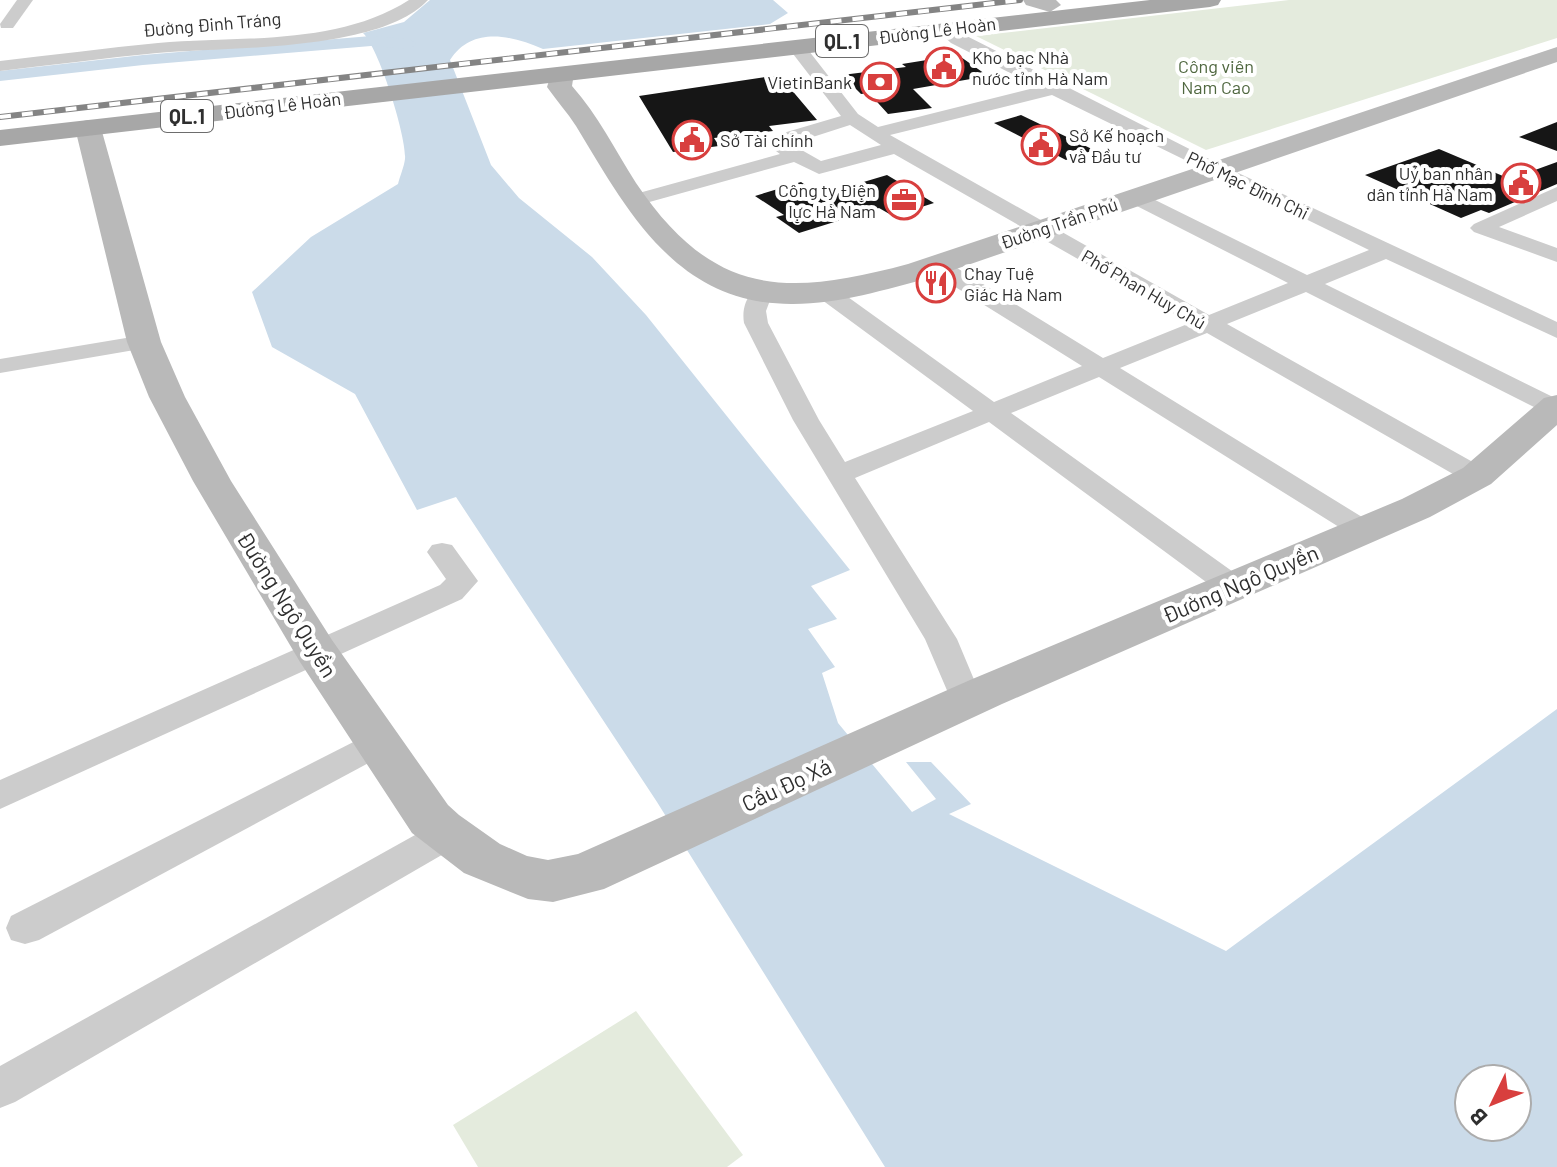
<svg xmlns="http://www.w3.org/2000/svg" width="1557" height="1167" font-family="Barlow,sans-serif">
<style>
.green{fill:#e4ebdd}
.water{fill:#cbdbe9;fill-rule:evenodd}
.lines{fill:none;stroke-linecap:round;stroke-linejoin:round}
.canal{fill:#cbdbe9;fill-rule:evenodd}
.building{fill:#161616}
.street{fill:#ccc;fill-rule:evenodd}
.secondary{fill:#b9b9b9;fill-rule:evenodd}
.primary{fill:#a7a7a7;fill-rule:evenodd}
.rail-casing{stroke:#848484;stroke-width:6}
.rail{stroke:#fff;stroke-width:4;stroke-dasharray:11;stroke-linecap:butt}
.labels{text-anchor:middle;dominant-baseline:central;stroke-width:8;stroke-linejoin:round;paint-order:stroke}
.far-street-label{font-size:18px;fill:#2f2f2f;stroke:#fff}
.far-poi-label{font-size:18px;fill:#2f2f2f;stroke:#fff;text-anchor:start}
.far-park-label{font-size:18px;fill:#4f673f;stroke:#fff}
.shield{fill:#fff;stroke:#6d6d6d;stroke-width:2}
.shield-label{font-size:20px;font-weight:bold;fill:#2f2f2f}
.street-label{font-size:22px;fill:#2f2f2f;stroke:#fff}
</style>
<rect width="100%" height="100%" fill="#fff"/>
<!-- green -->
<g class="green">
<path d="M1289 0H1557V38L1206 150 976 36Z"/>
<path d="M636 1011 743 1155 727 1167H478L453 1125Z"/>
</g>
<!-- water -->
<path class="water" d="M430 0H773L788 13 770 24 543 49C511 35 472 26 450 60L491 165 519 198 592 257 646 315 850 570 811 586 837 619 808 629 835 667 822 673 838 723 912 812 936 799 906 762H931L971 804 949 814 1226 951 1557 709V1167H885L657 802 456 497 417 510 355 394 272 347 252 292 311 237 398 184C400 176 404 167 405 159 407 138 379 48 363 33L404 22ZM1469 1079H1517V1127H1469Z"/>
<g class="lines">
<!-- canal -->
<path class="canal" d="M371 36 409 39 417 44 409 49 371 46 143 65 0 81V71L143 55Z"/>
</g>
<!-- building -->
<g class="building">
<path d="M958 55 988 76 913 89 932 108 888 114 869 93 861 94 842 75 906 67 902 64Z"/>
<path d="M779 75 817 120 769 126 773 131 714 138 719 146 673 152 639 96Z"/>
<path d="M1021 115 1094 150 1066 160 994 123Z"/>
<path d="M1557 122V151L1519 137Z"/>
<path d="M1439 149 1510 179 1557 162V184L1489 213 1481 210 1461 218 1365 175Z"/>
<path d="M887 175 934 203 893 216 879 208 799 233 776 217 784 215 755 196 801 182 820 195Z"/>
</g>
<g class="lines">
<!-- street -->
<g class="street">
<path d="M17 0H33L13 28H1L0 24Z"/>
<path d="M409 0H428C380 52 225 47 157 53 105 58 52 65 0 71V61C53 55 106 48 158 43 240 36 337 46 409 0Z"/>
<path d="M945 25 1221 165 1557 322V338L1386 259 1325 284 1557 399V415L1546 413 1306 292 1227 324 1487 470 1491 476 1487 482 1477 484 1467 482 1207 333 1120 368 1375 525 1379 531 1375 537 1365 540 1355 537 1099 377 1011 413 1243 579 1247 586 1243 593 1232 596 1221 593 989 422 855 478 957 639 983 701 979 709 967 713 955 709 925 639 793 420 744 323C742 310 745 301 753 290H769L772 295 766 311 768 323 819 420 845 462 973 411 818 297 815 292 818 287H834L994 402 1082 366 928 270 925 265 928 260H944L1103 358 1190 323 894 154 819 174 794 162 635 206 625 200 628 196 780 154 768 145 780 134 841 116 790 50 788 46 790 42H802L858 114 878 127 1038 87 951 43 937 30ZM1052 95 1369 250 1307 275 1141 193H1127L1124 197 1127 201 1288 283 1209 315 890 135ZM850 125 881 145 821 161 791 144Z"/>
<path d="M1557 187V201L1499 227 1557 248V262L1474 232 1470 228 1474 224Z"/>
<path d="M144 335 152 337 156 342 152 347 0 373V359Z"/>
<path d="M442 543 452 545 478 581 462 599 0 809V780L440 585 446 579 427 552 432 545Z"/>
<path d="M377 730 389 734 394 743 389 752 39 940 25 944 11 940 6 928 11 916Z"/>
<path d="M446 821 459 825 464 835 459 845 15 1102 0 1108V1066L433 825Z"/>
</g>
<!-- secondary -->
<g class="secondary">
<path d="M1023 0H1056L1061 5 1050 12 1026 5Z"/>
<path d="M1557 47V62L930 278C886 289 840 304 793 304 677 305 628 212 576 126 567 112 556 100 547 87L553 68H571L574 73 572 86C598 115 615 150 636 183 713 297 785 297 908 264Z"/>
<path d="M88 120 97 122 101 128 161 342 185 397 231 481 332 640 448 805 459 815 500 844 527 856 548 860 578 854 970 680 1402 499 1463 468 1544 398 1557 395V425L1491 484 1430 517 1002 704 604 889 553 902 528 899 464 873 412 833 300 662 193 481 149 397 127 342 75 128 79 122Z"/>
</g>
<!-- primary -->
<path class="primary" d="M1150 0H1221L1218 5 1210 7 0 146V130Z"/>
<defs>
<path id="rail" d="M0 117 1020 0"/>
</defs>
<!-- rail casing -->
<use href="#rail" class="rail-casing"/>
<!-- rail -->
<use href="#rail" class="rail"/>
</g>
<!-- icons -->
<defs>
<symbol id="civic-ring" viewBox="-11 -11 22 22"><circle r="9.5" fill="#fff" stroke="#d83f3e" stroke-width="1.5"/><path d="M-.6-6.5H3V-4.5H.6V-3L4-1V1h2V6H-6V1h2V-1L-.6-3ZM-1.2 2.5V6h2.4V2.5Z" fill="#d83f3e"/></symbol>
<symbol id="bank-ring" viewBox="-11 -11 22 22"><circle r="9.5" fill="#fff" stroke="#d83f3e" stroke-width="1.5"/><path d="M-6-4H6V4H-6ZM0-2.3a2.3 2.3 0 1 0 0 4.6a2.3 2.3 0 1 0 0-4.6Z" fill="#d83f3e"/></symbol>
<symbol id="office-ring" viewBox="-11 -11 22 22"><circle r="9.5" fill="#fff" stroke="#d83f3e" stroke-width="1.5"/><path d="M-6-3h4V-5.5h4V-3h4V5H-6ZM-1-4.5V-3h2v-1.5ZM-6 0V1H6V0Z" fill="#d83f3e"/></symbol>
<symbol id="restaurant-ring" viewBox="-11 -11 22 22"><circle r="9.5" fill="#fff" stroke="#d83f3e" stroke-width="1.5"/><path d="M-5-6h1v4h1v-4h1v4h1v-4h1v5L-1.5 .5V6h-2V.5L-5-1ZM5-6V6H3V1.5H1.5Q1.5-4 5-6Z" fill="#d83f3e"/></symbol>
</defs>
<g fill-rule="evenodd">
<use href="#civic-ring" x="922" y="45" width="44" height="44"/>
<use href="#bank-ring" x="858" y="60" width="44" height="44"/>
<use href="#civic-ring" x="670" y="118" width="44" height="44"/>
<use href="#civic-ring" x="1019" y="123" width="44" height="44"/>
<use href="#civic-ring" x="1499" y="161" width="44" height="44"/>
<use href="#office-ring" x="882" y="178" width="44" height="44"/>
<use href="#restaurant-ring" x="914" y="261" width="44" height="44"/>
</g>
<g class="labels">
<!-- far-street labels -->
<g class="far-street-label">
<text transform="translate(212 24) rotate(-5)">Đường Đinh Tráng</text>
<text transform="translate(937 30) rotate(-7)">Đường Lê Hoàn</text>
<text transform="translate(282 105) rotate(-7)">Đường Lê Hoàn</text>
<text transform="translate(1248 185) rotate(26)">Phố Mạc Đĩnh Chi</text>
<text transform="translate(1059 223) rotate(-19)">Đường Trần Phú</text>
<text transform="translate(1144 289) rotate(30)">Phố Phan Huy Chú</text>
</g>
<!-- far-poi labels -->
<g class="far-poi-label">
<text x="972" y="57">Kho bạc Nhà<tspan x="972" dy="21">nước tỉnh Hà Nam</tspan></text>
<text x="852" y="82" text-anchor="end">VietinBank</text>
<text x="1069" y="135">Sở Kế hoạch<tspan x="1069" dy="21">và Đầu tư</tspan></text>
<text x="720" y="140">Sở Tài chính</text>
<text x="1493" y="173" text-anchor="end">Uỷ ban nhân<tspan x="1493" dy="21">dân tỉnh Hà Nam</tspan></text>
<text x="876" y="190" text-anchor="end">Công ty Điện<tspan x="876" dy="21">lực Hà Nam</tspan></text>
<text x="964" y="273">Chay Tuệ<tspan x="964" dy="21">Giác Hà Nam</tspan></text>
</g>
<!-- far-park labels -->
<g class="far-park-label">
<text x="1216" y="66">Công viên<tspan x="1216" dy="21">Nam Cao</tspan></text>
</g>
<!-- shield labels -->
<g class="shield">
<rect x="816" y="25" width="52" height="32" rx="6"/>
<rect x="161" y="100" width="52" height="32" rx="6"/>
</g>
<g class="shield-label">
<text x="842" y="41">QL.1</text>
<text x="187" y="116">QL.1</text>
</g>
<!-- street labels -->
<g class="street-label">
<text transform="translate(1240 583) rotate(-23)">Đường Ngô Quyền</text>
<text transform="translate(288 604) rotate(58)">Đường Ngô Quyền</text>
<text transform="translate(786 784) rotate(-25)">Cầu Đọ Xá</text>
</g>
</g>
<!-- north arrow -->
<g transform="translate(1493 1103) rotate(227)"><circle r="38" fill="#ffffff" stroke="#acacac" stroke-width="2"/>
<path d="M0-6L14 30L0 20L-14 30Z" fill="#d83f3e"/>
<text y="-12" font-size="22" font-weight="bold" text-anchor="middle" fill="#2f2f2f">B</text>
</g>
</svg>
